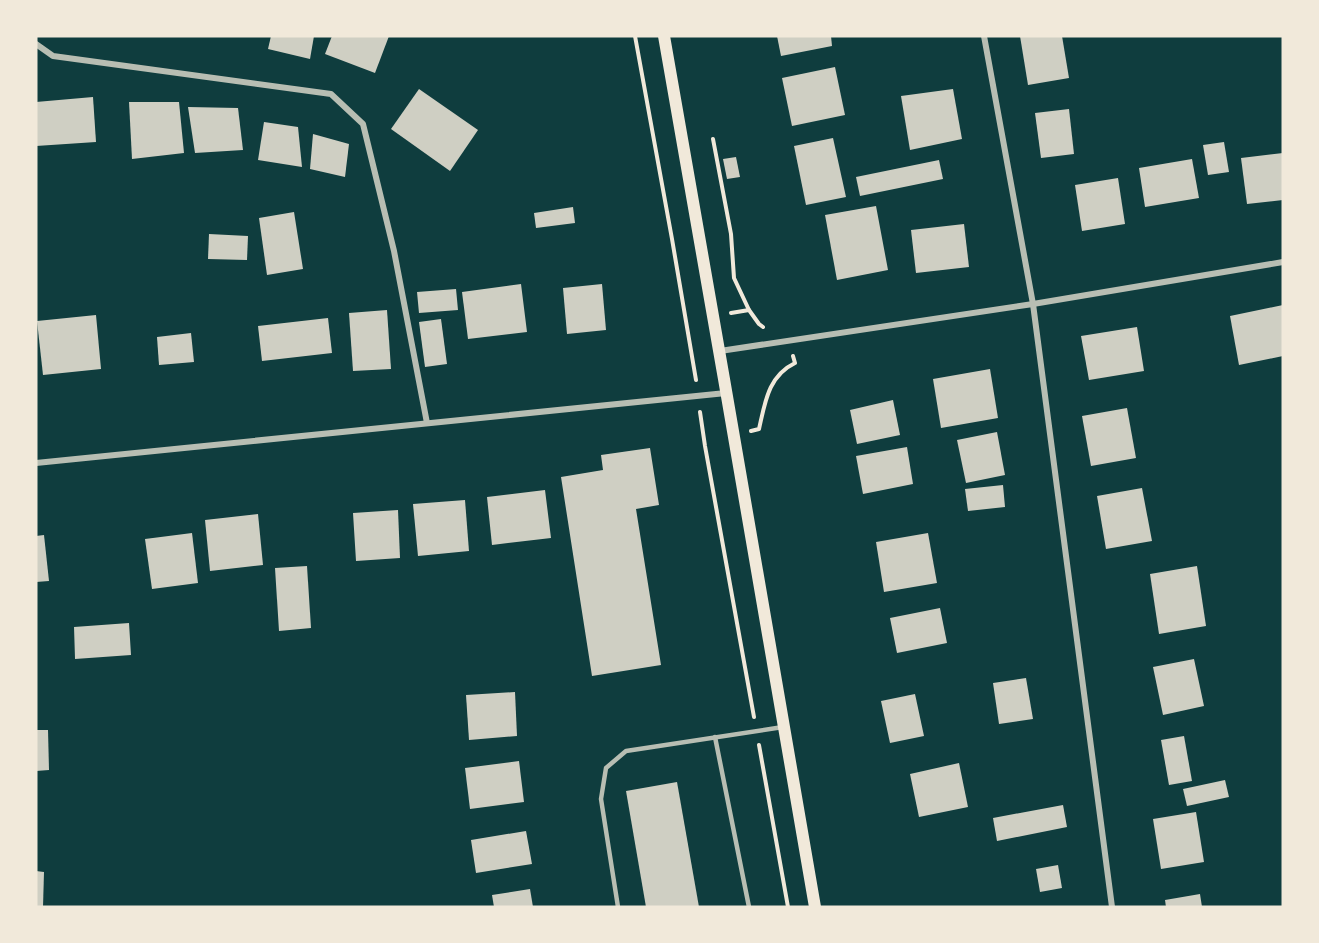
<svg xmlns="http://www.w3.org/2000/svg" width="1319" height="943" font-family="Barlow,sans-serif">
<style>
.building{fill:#cfcfc3}
.lines{fill:none;stroke-linecap:round;stroke-linejoin:round}
.path{stroke:#f1e9da;stroke-width:4}
.service{stroke:#b8beb3;stroke-width:4.5}
.minor{stroke:#b8beb3;stroke-width:6}
.secondary{stroke:#f1e9da;stroke-width:12}
</style>
<rect width="100%" height="100%" fill="#0f3d3e"/>
<!-- building -->
<g class="building">
<path d="M271 36H314L310 59 268 49Z"/>
<path d="M332 36H389L375 73 325 54Z"/>
<path d="M777 36H831L832 46 781 56Z"/>
<path d="M1020 36H1062L1069 78 1028 85Z"/>
<path d="M835 67 845 115 792 126 782 78Z"/>
<path d="M419 89 478 130 450 171 391 129Z"/>
<path d="M953 89 962 139 910 150 901 96Z"/>
<path d="M93 97 96 142 36 146V102Z"/>
<path d="M129 102H179L184 153 132 159Z"/>
<path d="M188 107 238 108 243 150 195 153Z"/>
<path d="M1069 109 1074 154 1041 158 1035 113Z"/>
<path d="M264 122 298 127 302 167 258 160Z"/>
<path d="M313 134 349 144 345 177 310 169Z"/>
<path d="M833 138 846 197 806 205 794 146Z"/>
<path d="M1224 142 1229 172 1208 175 1203 145Z"/>
<path d="M1283 153V200L1247 204 1241 158Z"/>
<path d="M736 157 740 177 727 179 723 159Z"/>
<path d="M1192 159 1199 198 1145 207 1139 168Z"/>
<path d="M939 160 943 179 860 196 856 177Z"/>
<path d="M1118 178 1125 224 1082 231 1075 185Z"/>
<path d="M876 206 888 270 837 280 825 215Z"/>
<path d="M573 207 575 223 536 228 534 213Z"/>
<path d="M294 212 303 269 267 275 259 218Z"/>
<path d="M964 224 969 267 916 273 911 230Z"/>
<path d="M209 234 248 236 247 260 208 259Z"/>
<path d="M521 284 527 332 468 339 462 292Z"/>
<path d="M602 284 606 330 567 334 563 288Z"/>
<path d="M456 289 458 310 419 313 417 292Z"/>
<path d="M1283 305V356L1239 365 1230 316Z"/>
<path d="M387 310 391 369 353 371 349 313Z"/>
<path d="M96 315 101 369 43 375 37 321Z"/>
<path d="M328 318 332 353 262 361 258 326Z"/>
<path d="M441 319 447 364 425 367 419 322Z"/>
<path d="M1137 327 1144 371 1089 380 1081 336Z"/>
<path d="M191 333 194 362 159 365 157 337Z"/>
<path d="M990 369 998 418 941 428 933 379Z"/>
<path d="M893 400 900 435 857 444 850 410Z"/>
<path d="M1127 408 1136 458 1091 466 1082 416Z"/>
<path d="M997 432 1005 475 966 483 957 440Z"/>
<path d="M907 447 913 484 863 494 856 456Z"/>
<path d="M650 448 659 505 636 509 661 665 592 676 561 477 603 470 601 455Z"/>
<path d="M1003 485 1005 507 968 511 965 489Z"/>
<path d="M1142 488 1152 541 1106 549 1097 496Z"/>
<path d="M545 490 551 538 492 545 487 497Z"/>
<path d="M465 500 469 551 418 556 413 504Z"/>
<path d="M398 510 400 558 356 561 353 513Z"/>
<path d="M258 514 263 565 210 571 205 520Z"/>
<path d="M192 533 198 583 152 589 145 539Z"/>
<path d="M928 533 937 583 884 592 876 542Z"/>
<path d="M44 535 49 581 36 582V536Z"/>
<path d="M307 566 311 628 279 631 275 568Z"/>
<path d="M1197 566 1206 626 1159 634 1150 574Z"/>
<path d="M940 608 947 643 897 653 890 618Z"/>
<path d="M129 623 131 655 75 659 74 627Z"/>
<path d="M1194 659 1204 706 1163 715 1153 667Z"/>
<path d="M1026 678 1033 719 999 724 993 683Z"/>
<path d="M515 692 517 736 469 740 466 695Z"/>
<path d="M915 694 924 736 890 743 881 701Z"/>
<path d="M36 730H48L49 770 36 771Z"/>
<path d="M1184 736 1192 781 1169 785 1161 740Z"/>
<path d="M519 761 524 802 470 809 465 768Z"/>
<path d="M959 763 968 807 919 817 910 774Z"/>
<path d="M1225 780 1229 797 1187 806 1183 789Z"/>
<path d="M677 782 699 907H646L626 791Z"/>
<path d="M1063 805 1067 827 997 841 993 818Z"/>
<path d="M1196 812 1204 862 1161 869 1153 819Z"/>
<path d="M526 831 532 864 476 873 471 840Z"/>
<path d="M1058 865 1062 888 1040 892 1036 869Z"/>
<path d="M36 871 44 872 43 907H36Z"/>
<path d="M530 889 533 907H494L492 895Z"/>
<path d="M1200 894 1202 907H1166L1165 900Z"/>
</g>
<g class="lines">
<!-- path -->
<g class="path">
<path d="M635 36 672 239 696 380"/>
<path d="M713 139 731 234 734 278 749 310"/>
<path d="M731 313 749 310 759 324 763 327"/>
<path d="M700 412 705 446 754 717"/>
<path d="M751 431 759 429C765 403 768 376 795 363L793 356"/>
<path d="M759 745 788 907"/>
</g>
<!-- service -->
<g class="service">
<path d="M715 737 749 907"/>
<path d="M618 907 601 799 606 768 626 751 783 727"/>
</g>
<!-- minor -->
<g class="minor">
<path d="M984 36 1033 304 1112 907"/>
<path d="M36 44 53 56 331 94 363 124 394 251 427 423"/>
<path d="M720 351 1033 304 1283 262"/>
<path d="M36 463 726 393"/>
</g>
<!-- secondary -->
<path class="secondary" d="M664 36C716 326 764 617 815 907"/>
</g>
<!-- border -->
<rect width="1319" height="943" fill="none" stroke="#f1e9da" stroke-width="75"/>
</svg>
